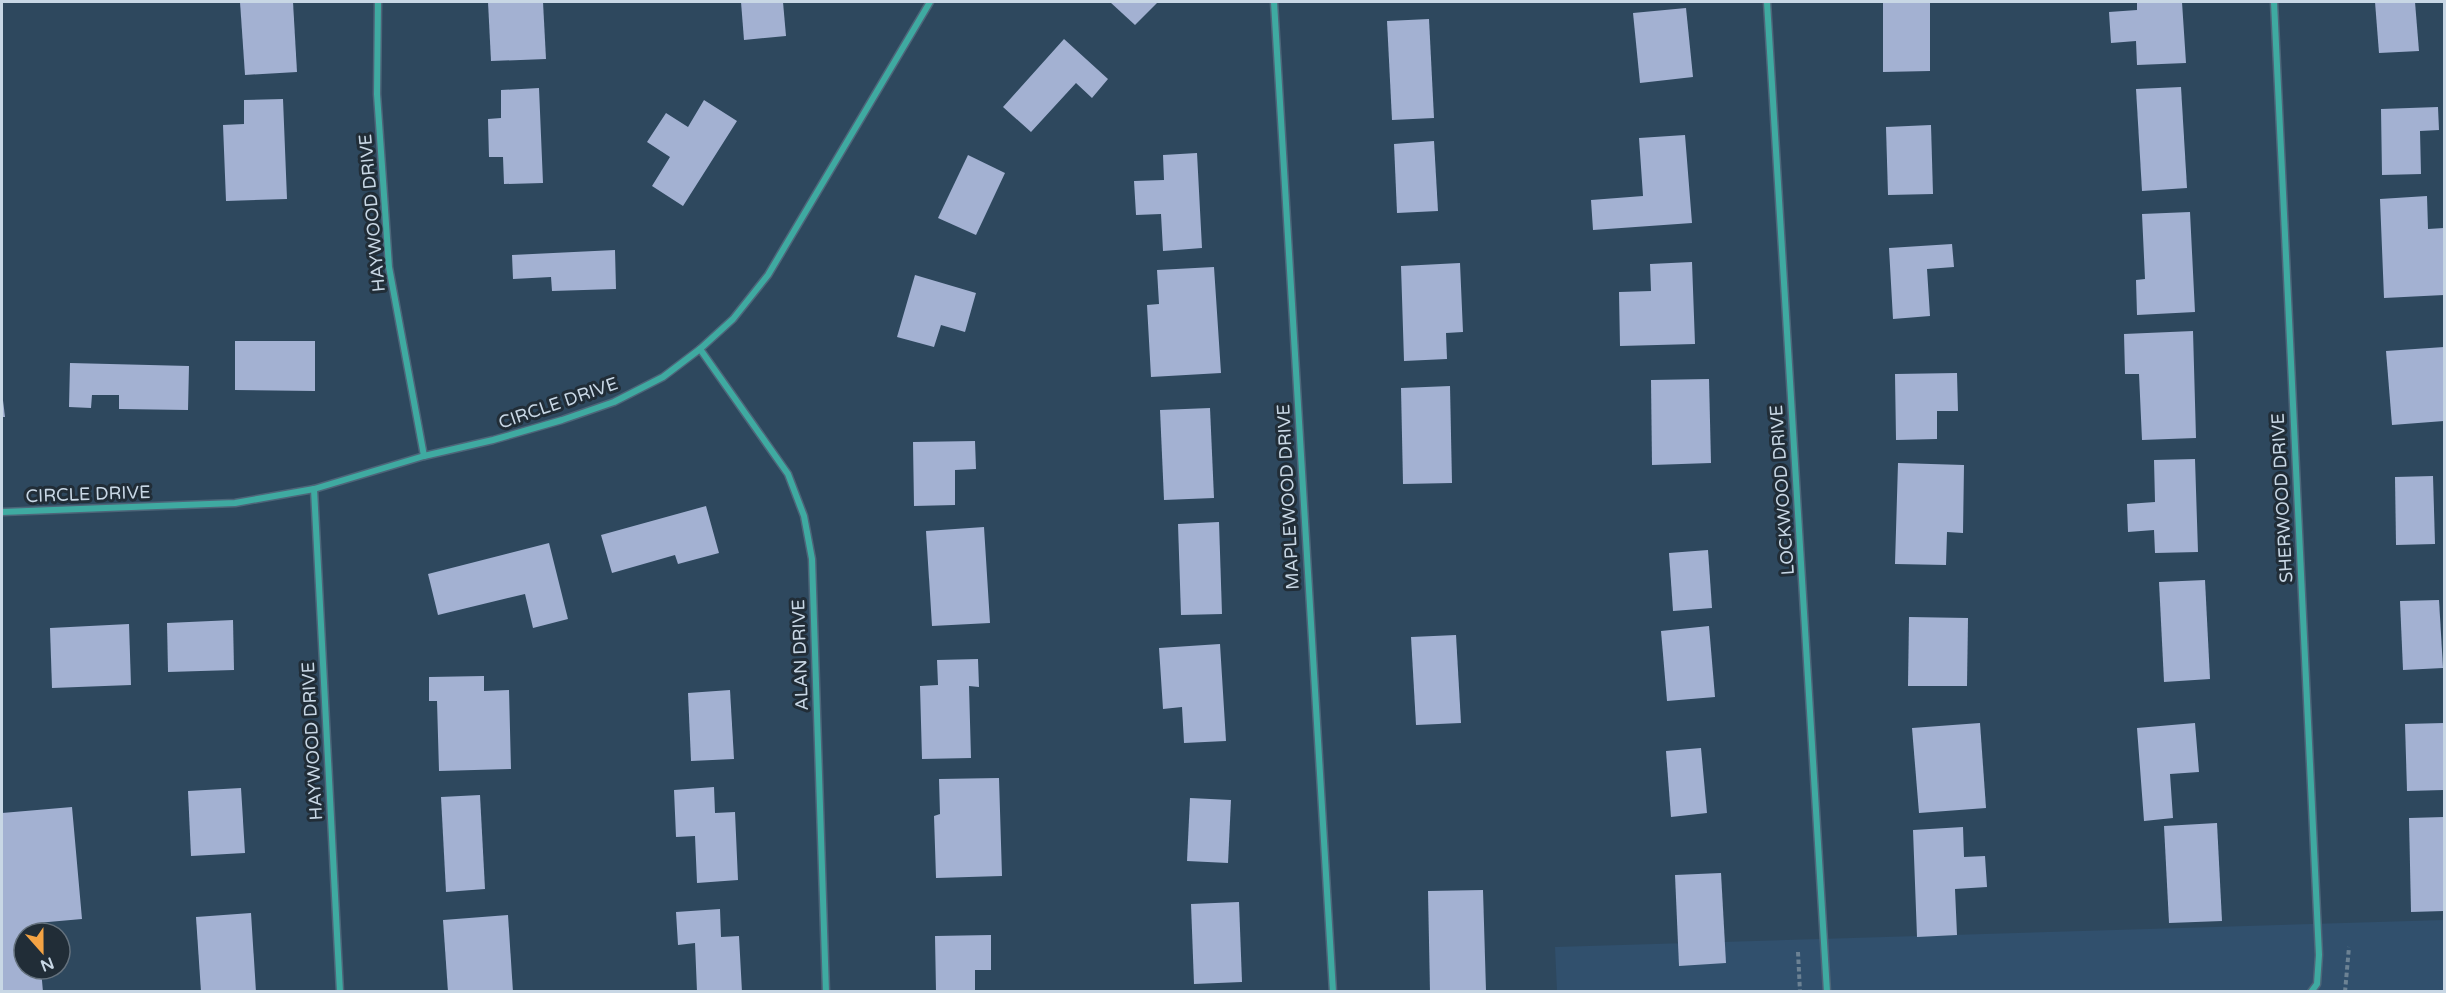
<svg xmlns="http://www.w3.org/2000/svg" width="2446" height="993" font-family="'Varela Round',sans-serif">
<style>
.built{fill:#31506d}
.building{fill:#a3b1d2}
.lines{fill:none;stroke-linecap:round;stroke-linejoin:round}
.minor-casing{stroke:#4d6579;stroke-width:9}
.path{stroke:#6c8294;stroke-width:4;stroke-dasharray:4.5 3;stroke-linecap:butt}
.minor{stroke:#3faaa1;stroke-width:6}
.labels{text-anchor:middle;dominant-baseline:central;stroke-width:6;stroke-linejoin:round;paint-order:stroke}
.street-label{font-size:18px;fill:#c8d7e5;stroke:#212d37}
</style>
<rect width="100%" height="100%" fill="#2e485e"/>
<!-- built -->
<path class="built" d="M2444 920V991H1557L1555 947Z"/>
<!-- building -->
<g class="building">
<path d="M240 2H293L297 72 245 75Z"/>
<path d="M488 2H543L546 59 491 61Z"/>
<path d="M741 2H783L786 36 744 40Z"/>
<path d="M1110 2H1158L1135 25Z"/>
<path d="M1883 2H1930V71L1883 72Z"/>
<path d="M2137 2H2182L2186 63 2137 65 2136 41 2111 43 2109 12 2137 10Z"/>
<path d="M2375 2H2415L2419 51 2379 53Z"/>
<path d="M1686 8 1693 77 1640 83 1633 13Z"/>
<path d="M1429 19 1434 118 1392 120 1387 21Z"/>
<path d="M1064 39 1108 79 1092 98 1076 83 1031 132 1003 107Z"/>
<path d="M2181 87 2187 188 2142 191 2136 89Z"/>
<path d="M539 88 543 183 504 184 503 157H489L488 119 501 118V90Z"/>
<path d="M283 99 287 199 226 201 223 125 244 124V100Z"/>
<path d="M704 100 737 121 683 206 652 186 670 157 647 142 666 113 688 127Z"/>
<path d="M2438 107 2439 130 2420 131 2421 174 2382 175 2381 109Z"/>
<path d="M1931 125 1933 194 1888 195 1886 127Z"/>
<path d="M1685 135 1692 223 1593 230 1591 200 1643 196 1639 138Z"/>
<path d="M1434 141 1438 211 1397 213 1394 144Z"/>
<path d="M1197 153 1202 248 1163 251 1161 214 1136 215 1134 181 1164 180 1163 155Z"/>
<path d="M968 155 1005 173 976 235 938 218Z"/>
<path d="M2427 196 2428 229 2444 228V295L2384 298 2380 199Z"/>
<path d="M2190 212 2195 312 2137 315 2136 280 2145 279 2142 214Z"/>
<path d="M1952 244 1954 267 1927 269 1930 316 1893 319 1889 248Z"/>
<path d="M615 250 616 289 552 291 551 277 513 279 512 255Z"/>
<path d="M1692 262 1695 344 1620 346 1619 292 1651 291 1650 264Z"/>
<path d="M1460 263 1463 332 1446 333 1447 359 1404 361 1401 266Z"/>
<path d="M1214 267 1221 373 1151 377 1147 305 1159 304 1157 270Z"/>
<path d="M915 275 976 293 965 332 941 325 934 347 897 337Z"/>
<path d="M2193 331 2196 438 2142 440 2139 374H2125L2124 334Z"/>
<path d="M235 341H315V391L235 390Z"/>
<path d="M2444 347V421L2392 425 2386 351Z"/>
<path d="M70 363 189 366 188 410 119 409V395H92L91 408 69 407Z"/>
<path d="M1957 373 1958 411H1937V439L1896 440 1895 374Z"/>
<path d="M1709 379 1711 463 1652 465 1651 380Z"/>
<path d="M1450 386 1452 483 1403 484 1401 388Z"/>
<path d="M2 392 5 417H2Z"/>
<path d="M1210 408 1214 498 1164 500 1160 410Z"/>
<path d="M975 441 976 469 955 470V505L914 506 913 442Z"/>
<path d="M2195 459 2198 552 2155 553 2154 530 2128 532 2127 504 2155 502 2154 460Z"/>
<path d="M1898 463 1964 465 1963 533 1947 532 1946 565 1895 564Z"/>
<path d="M2433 476 2435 544 2396 545 2395 477Z"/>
<path d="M706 506 719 553 678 564 675 555 612 573 601 535Z"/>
<path d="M1219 522 1222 614 1181 615 1178 524Z"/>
<path d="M984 527 990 623 932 626 926 531Z"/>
<path d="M549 543 568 619 533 628 525 594 438 615 428 574Z"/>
<path d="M1708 550 1712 608 1673 611 1669 553Z"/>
<path d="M2205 580 2210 679 2164 682 2159 582Z"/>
<path d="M2439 600 2443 668 2403 670 2400 601Z"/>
<path d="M1909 617 1968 618 1967 686H1908Z"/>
<path d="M233 620 234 670 168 672 167 623Z"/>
<path d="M129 624 131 685 52 688 50 628Z"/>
<path d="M1709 626 1715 697 1667 701 1661 631Z"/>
<path d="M1456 635 1461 723 1416 725 1411 637Z"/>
<path d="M1220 644 1226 741 1184 743 1182 707 1163 709 1159 648Z"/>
<path d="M978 659 979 687 969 686 971 758 922 759 920 686 938 685 937 660Z"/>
<path d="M484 676V691L509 690 511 769 439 771 437 701H429V677Z"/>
<path d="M730 690 734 759 691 761 688 693Z"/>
<path d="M1980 723 1986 808 1919 813 1912 728Z"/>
<path d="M2195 723 2199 772 2170 774 2173 818 2144 821 2137 728Z"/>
<path d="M2444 723V790L2407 791 2405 724Z"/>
<path d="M1701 748 1707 813 1671 817 1666 751Z"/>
<path d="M999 778 1002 876 936 878 934 816 940 814 939 779Z"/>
<path d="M714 787 715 813 735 812 738 880 697 883 695 836 676 837 674 790Z"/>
<path d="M241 788 245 853 191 856 188 791Z"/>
<path d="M480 795 485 889 446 892 441 797Z"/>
<path d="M1190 798 1231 800 1228 863 1187 861Z"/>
<path d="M72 807 82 919 37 923 38 933H24V969H41L43 992H2V813Z"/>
<path d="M2444 817V911L2411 912 2409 818Z"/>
<path d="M2217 823 2222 921 2169 923 2164 826Z"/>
<path d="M1963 827 1964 857 1985 856 1987 887 1955 889 1957 935 1917 937 1913 830Z"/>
<path d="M1721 873 1726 963 1679 966 1675 875Z"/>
<path d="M1483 890 1486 991 1430 992 1428 891Z"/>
<path d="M1239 902 1242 982 1194 984 1191 904Z"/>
<path d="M720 909 721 937 739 936 742 992H697L695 943 678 945 676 912Z"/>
<path d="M251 913 256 992H201L196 917Z"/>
<path d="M508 915 513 992H448L443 920Z"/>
<path d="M991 935V970H975V992H936L935 936Z"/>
</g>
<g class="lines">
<defs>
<g id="minor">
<path d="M378 2 377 94 389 267 424 456"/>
<path d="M1274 2 1333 992"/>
<path d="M1767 2 1827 992"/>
<path d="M2274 2 2319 955 2317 984 2311 992"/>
<path d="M700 349 788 474 804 516 812 559 826 992"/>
<path d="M314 489 340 992"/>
<path d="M2 512 235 503 314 489 424 456 493 440 562 420 614 402 663 377 700 349 733 319 768 275 930 2"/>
</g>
</defs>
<!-- minor casing -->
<use href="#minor" class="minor-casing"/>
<!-- path -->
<g class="path">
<path d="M1798 952 1800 992"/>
<path d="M2345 992 2349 947"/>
</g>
<!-- minor -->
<use href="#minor" class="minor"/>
</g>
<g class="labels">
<!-- street labels -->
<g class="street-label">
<text transform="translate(372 213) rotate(-95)">HAYWOOD DRIVE</text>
<text transform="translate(558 403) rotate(-19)">CIRCLE DRIVE</text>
<text transform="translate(1782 490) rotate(-94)">LOCKWOOD DRIVE</text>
<text transform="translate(88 494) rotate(-2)">CIRCLE DRIVE</text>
<text transform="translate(1288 497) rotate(-93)">MAPLEWOOD DRIVE</text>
<text transform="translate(2282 498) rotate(-93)">SHERWOOD DRIVE</text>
<text transform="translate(800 655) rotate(-92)">ALAN DRIVE</text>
<text transform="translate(312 741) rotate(-93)">HAYWOOD DRIVE</text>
</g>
</g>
<!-- border -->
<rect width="2446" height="993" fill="none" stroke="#c8d7e5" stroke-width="6"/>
<!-- north arrow -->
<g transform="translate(42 951) rotate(159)"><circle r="28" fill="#212d37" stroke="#64717d" stroke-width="1.5"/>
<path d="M0-4.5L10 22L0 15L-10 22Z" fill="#f4a344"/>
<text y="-9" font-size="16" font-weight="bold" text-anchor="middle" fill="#c8d7e5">N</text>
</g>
</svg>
